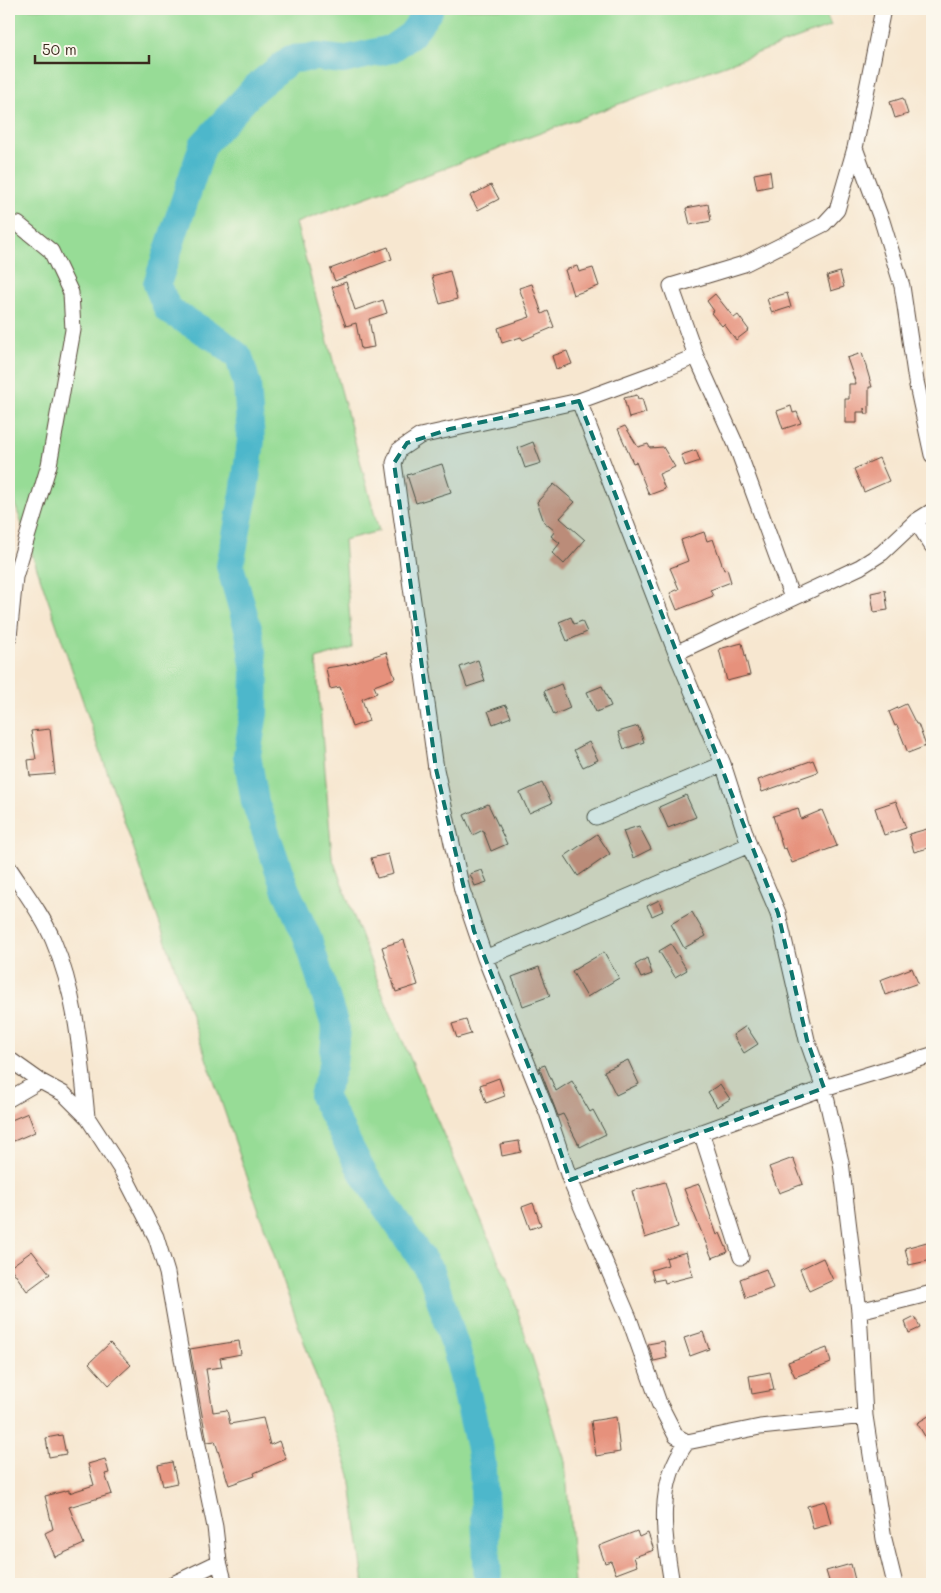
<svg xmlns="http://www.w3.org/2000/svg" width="941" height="1593" viewBox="0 0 941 1593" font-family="Mali,sans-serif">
<rect width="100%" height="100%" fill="#fbf7ec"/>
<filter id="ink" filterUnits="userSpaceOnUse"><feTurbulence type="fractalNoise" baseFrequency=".02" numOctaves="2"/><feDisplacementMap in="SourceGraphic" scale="10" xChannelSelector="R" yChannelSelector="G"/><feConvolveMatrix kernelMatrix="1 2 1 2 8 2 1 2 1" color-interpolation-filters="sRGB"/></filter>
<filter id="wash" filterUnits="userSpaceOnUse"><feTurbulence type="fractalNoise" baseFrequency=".0096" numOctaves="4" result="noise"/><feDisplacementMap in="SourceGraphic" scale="20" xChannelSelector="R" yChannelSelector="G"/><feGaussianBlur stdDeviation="1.12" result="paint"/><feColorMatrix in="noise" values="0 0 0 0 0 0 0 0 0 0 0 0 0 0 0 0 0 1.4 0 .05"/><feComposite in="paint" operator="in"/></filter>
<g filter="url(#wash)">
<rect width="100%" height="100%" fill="#f7e7d0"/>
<path fill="#97dc96" stroke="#69835a" d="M9,9H824L831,26L296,223L379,531L344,540L352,648L316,659L332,857L384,998L510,1287L565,1461L575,1584H364L350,1475L9,487Z"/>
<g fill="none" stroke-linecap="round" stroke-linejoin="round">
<path stroke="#4eb7cb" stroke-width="28" d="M430,9L411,35L391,49L343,60L318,57L291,59L255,88L203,145L157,284L168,310L217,339L239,357L247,384L251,440L244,494L230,566L249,632L255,672L254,713L247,755L255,802L285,888L308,939L336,1029L333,1065L323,1096L364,1175L432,1274L457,1352L479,1444L483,1469L488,1584"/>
</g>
<g id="blocks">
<path fill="#e6917b" d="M903,98L908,114L895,118L890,102Z
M770,171L772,186L757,189L754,174Z
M491,185L499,199L478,210L470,196Z
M708,204L711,221L690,225L686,208Z
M388,247L392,259L335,281L330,269Z
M577,266L579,272L593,268L599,286L573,295L565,270Z
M450,271L457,299L440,304L432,276Z
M840,272L844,287L831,291L827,276Z
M346,282L355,310L383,300L387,313L369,319L374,347L361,349L356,323L346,326L332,287Z
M532,284L542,314L548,311L554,327L523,340L521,337L502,343L498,328L530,317L519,288Z
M787,293L791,307L772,313L767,299Z
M715,294L734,318L738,315L749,330L736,340L724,324L722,326L711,313L714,311L707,301Z
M567,351L572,364L556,369L552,356Z
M862,353L872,387H869V414H866L864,408V412H857V423H845V399H849V384H856L847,358Z
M637,395L638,399L642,398L646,413L629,418L624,398Z
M791,406L793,413L797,412L801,423L783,429L777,411Z
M625,426L638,447L648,444L650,448L663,447L675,467L659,474L665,489L649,495L636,462L633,463L618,429Z
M533,442L541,463L525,468L518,448Z
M696,450L700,461L685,466L681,455Z
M879,458L889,481L864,492L854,469Z
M442,464L451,492L416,503L407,475Z
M554,484L575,502L560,518L585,540L564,564L552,553L560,543L551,536L555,531L544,522L537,502Z
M704,532L707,541L713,539L724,570L727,569L731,582L710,590L713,596L677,610L670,593L679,589L670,568L688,561L681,540Z
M885,590L888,610L874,612L871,593Z
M571,617L574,624L582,621L587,632L567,641L559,622Z
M742,643L750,675L727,681L719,649Z
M386,652L395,678L374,686L377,693L362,699L369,721L352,727L340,687L330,689L326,668L351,664Z
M478,660L485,681L467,687L460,667Z
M561,684L570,708L554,715L544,691Z
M602,686L611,706L596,712L587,692Z
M906,704L916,724H918L926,746L908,753L897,725L895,726L889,712Z
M506,705L511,717L493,724L488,711Z
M638,726L644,742L624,749L618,732Z
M50,729L55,774L30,776L28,760L36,759L31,731Z
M589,742L598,760L583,767L574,750Z
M813,760L818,772L762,792L758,780Z
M542,783L552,803L529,813L520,793Z
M686,795L696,817L668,828L659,807Z
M896,801L906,828L884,835L875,808Z
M488,804L507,844L491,851L483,830L473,835L464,815Z
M798,808L801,819L822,810L837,846L792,863L786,848L783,849L773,816Z
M639,826L651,849L633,858L623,831Z
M927,829L932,847L914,852L909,834Z
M597,834L610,854L578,876L565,856Z
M388,854L393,874L377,878L371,858Z
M482,870L487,882L475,886L470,874Z
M659,900L663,911L652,916L647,906Z
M692,912L706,936L684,948L671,924Z
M404,940L418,985L396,992L382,947Z
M671,944L687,970L675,977L659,951Z
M604,952L619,978L587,997L572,971Z
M647,958L652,974L641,978L635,965Z
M539,967L550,996L523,1006L512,977Z
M912,968L918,983L885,995L880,980Z
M466,1020L471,1034L457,1038L452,1024Z
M746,1026L758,1044L744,1053L733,1035Z
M628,1060L639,1084L616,1095L604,1071Z
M545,1065L556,1091L572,1081L590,1112L593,1110L606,1134L580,1147L563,1114L558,1116L539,1067Z
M499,1078L505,1096L486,1103L480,1085Z
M720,1084L730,1099L717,1107L708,1092Z
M28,1113L35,1132L9,1143V1121Z
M519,1141L521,1152L502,1156L500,1144Z
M793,1158L803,1184L779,1193L769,1167Z
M665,1182L678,1227L645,1238L632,1191Z
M699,1184L717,1235L720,1233L728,1252L712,1258L684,1189Z
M533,1203L541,1225L530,1229L522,1207Z
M927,1242L932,1260L909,1265L905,1248Z
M32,1251L50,1274L27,1291L10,1267Z
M686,1252L693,1276L665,1283L664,1279L654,1281L651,1270L668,1265L666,1258Z
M823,1258L833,1280L809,1291L800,1269Z
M766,1269L773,1288L746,1298L740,1279Z
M915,1317L920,1328L909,1333L905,1322Z
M703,1332L709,1349L690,1356L684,1338Z
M239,1341L241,1354L220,1358L222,1367L206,1369L213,1412L227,1410L230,1424L263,1418L270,1445L279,1441L286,1459L254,1473L255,1476L229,1485L215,1441L207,1442L190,1349Z
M664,1341L667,1358L654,1361L648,1344Z
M110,1343L131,1365L109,1385L89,1363Z
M827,1348L831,1363L795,1377L788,1362Z
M770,1372L774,1390L752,1394L749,1376Z
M932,1414V1448L917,1423Z
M616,1417L620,1452L596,1456L591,1421Z
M62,1435L66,1454L49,1457L46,1438Z
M105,1459L109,1473L105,1474L112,1494L69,1507L84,1544L55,1557L45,1533L53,1529L45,1496L69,1490V1493L94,1485L88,1464Z
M172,1462L177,1483L163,1486L158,1465Z
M825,1501L831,1524L813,1529L807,1506Z
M637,1531L639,1537L648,1533L654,1550L634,1557L637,1566L616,1574L611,1561L605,1563L599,1546Z
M851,1564L856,1584H830L826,1571Z"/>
</g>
</g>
<g filter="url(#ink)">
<use href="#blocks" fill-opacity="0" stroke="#574639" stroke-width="1"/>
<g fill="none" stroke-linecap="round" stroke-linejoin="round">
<g stroke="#574639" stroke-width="17">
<path id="street" d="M855,148L882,221L902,286L916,381L932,455
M696,356L736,445L792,598
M579,401L676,653L723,764L749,845L778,913L807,1040L824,1088L841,1162L859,1311L865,1416L884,1539L895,1584
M916,521L932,546
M9,637L15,577L49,465L73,330L71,293L51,251L18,224
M676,653L860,567L882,553L916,521L932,511
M596,817L723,764
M9,868C24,891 42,914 53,940C77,996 81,1057 87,1117
M485,958L749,845
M9,1059L40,1081L64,1094L87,1117L122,1171L156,1237L167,1273L193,1421L215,1527L219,1562L173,1584
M9,1099L40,1081
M701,1132L741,1257
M570,1180L824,1088L932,1055
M859,1311L932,1293
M687,1442L676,1436L659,1403L629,1318L570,1180L547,1112L485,958L462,890L436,769L394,463L399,450L420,436L579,401L658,372L696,356L671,286L744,264L824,224L837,210L855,148L883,9
M219,1562L225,1584
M672,1584C664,1536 655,1485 687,1442L760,1427L865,1416"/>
</g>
<use href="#street" stroke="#fff" stroke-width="15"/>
</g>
</g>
<path fill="#0f766e" fill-opacity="0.2" stroke="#0f766e" stroke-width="4" stroke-dasharray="10 6" stroke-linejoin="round" d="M579,401L778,913L807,1040L824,1088L570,1180L547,1112L474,931L436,769L394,463L407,443L450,429Z"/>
<rect width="941" height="1593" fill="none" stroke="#fbf7ec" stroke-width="30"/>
<path d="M35 55v8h114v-8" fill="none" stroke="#3b2a1e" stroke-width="2.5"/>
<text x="42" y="55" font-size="15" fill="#3b2a1e" stroke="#fbf7ec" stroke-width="4" paint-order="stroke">50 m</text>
</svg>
